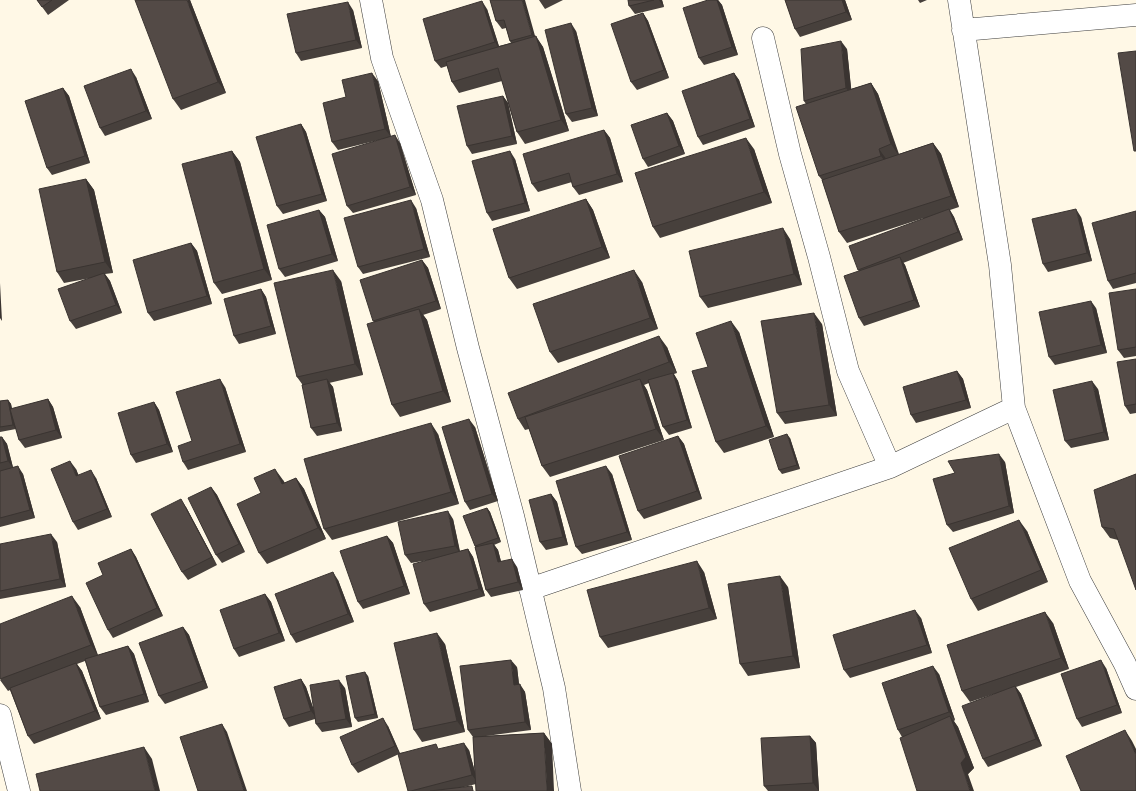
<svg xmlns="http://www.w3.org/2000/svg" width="1136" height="791" viewBox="0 0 1136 791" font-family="'Roboto Serif',serif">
<rect width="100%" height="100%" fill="#fff8e6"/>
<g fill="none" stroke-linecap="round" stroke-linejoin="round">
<g stroke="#3d3d3d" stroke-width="23">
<path id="minor" d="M371,0L382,58L432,200L468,348L513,516L554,688L570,791
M959,0L1000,265L1014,408L1080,581L1125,664L1136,689
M963,30L1136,15
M763,38L790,154L819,257L848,371L890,467
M530,589L890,467L1014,408
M0,715L19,791"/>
</g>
<use href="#minor" stroke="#fff" stroke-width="22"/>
</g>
<path fill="#47403c" d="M37,0H69L48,15Z
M190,0L226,93L181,110L173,99Z
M490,0L535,36L543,47L569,131L525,144L517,132L502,81L459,93L452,82L447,66L441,68L435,61L487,9L499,46L511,43L510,41L506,28L502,29L496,21Z
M539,0H563L545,9Z
M628,0H662L664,7L635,14L629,6Z
M708,0H718L722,5L738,55L704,65L699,58Z
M785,0H845L852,20L800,37L795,29Z
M918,0H927L920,3Z
M353,10L362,48L301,61L296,53Z
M643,13L648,21L669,78L637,90L631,82Z
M576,31L598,116L572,122L566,114Z
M847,49L851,89L871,83L878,94L899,154L933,143L941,154L959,207L950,210L954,217L963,240L903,263L905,265L920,307L864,326L859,318V271L858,270L924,218L847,243L839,232L822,180L819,176L806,104L804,101Z
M734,73L739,80L755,127L703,145L698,137Z
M136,77L152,119L105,136L100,128Z
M378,81L391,137L400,143L416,195L353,213L347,206L383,139L338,150L332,142L346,97Z
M63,88L69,96L90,163L52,175L47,168Z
M503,96L508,103L517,144L472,154L467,146Z
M667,113L673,121L685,154L648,167L643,159Z
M301,124L306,132L327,201L283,214L277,206Z
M604,130L610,138L623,182L579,195L573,187L572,182L538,192L532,184Z
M754,149L772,203L660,238L653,227Z
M232,151L240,162L272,280L222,294L214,283Z
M515,159L530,211L492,221L487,213Z
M86,179L94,190L113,273L105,274L110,281L122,313L76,329L70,321L91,278L64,283L57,272Z
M586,199L593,210L610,258L517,289L509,278Z
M416,208L430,257L363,274L358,267Z
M319,210L325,217L338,261L285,277L279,269Z
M1136,211V283L1113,289L1108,281Z
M1081,217L1092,261L1048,272L1043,264Z
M790,239L802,285L708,308L700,297Z
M191,243L197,251L212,304L154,321L148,313Z
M422,260L428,268L441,309L423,315L427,320L451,402L400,417L392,405L374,322L373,321Z
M341,281L363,375L329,383L333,387L342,431L317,436L311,428L302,384L297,377Z
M642,282L658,329L558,363L550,352Z
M261,289L266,297L276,334L239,344L234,336Z
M1136,289V356L1124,358L1118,350Z
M1096,308L1107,353L1055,365L1049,357Z
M822,324L837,416L785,424L777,413Z
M739,332L774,437L724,453L716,442L708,367Z
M667,347L677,373L674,374L678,381L692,428L669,435L663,427L649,383L644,385L647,390L664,440L550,477L542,466L529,429L525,430L518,419Z
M1136,359V413L1130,414L1125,406Z
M957,371L963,379L971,408L916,423L911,415Z
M225,387L246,452L188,470L183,462L192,441Z
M1098,389L1109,440L1071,448L1065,441Z
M48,399L53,407L62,438L25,448L19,440L16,429L0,432V401L8,400L11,404L12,409Z
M154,402L159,410L173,452L136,463L131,455Z
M475,427L498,501L470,510L465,502Z
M438,434L459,504L332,540L324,529Z
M678,436L684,444L702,499L644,519L638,511Z
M0,437H2L7,444L13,467L23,474L35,518L0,527Z
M790,438L800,469L782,474L779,470Z
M1005,462L1014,513L953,532L947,525L955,473Z
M76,469L78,475L96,478L112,517L78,530L73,522Z
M612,474L632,540L582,554L576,547Z
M1136,474L1118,540L1110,538L1102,527Z
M296,478L304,489L326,539L267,564L259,553L261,493L283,480L285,483Z
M211,487L217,495L245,552L222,563L216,555Z
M551,494L557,502L568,545L546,550L540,542Z
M186,507L217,565L188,580L182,572Z
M487,508L490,512L501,542L494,545L498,550L501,561L517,567L523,590L491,597L486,590L475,547Z
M453,519L460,551L468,549L473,557L485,596L430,612L424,604L429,560L411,563L405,555Z
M1027,531L1048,582L978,611L971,599Z
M387,536L393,543L410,594L363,609L358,602Z
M57,542L66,587L0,599V544Z
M131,549L136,557L163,616L113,638L108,630L103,575Z
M704,572L717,619L608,648L600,637Z
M338,580L354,622L296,643L291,635Z
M788,587L800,668L748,676L740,664Z
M265,594L271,602L285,641L239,657L234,649Z
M80,607L98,655L128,646L134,654L149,702L106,715L100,707L85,661L77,664L82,671L101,719L34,744L28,736L10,690L8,691L0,680Z
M921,618L932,653L850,678L844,670Z
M1053,623L1069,669L1016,687L1021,694L1042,746L988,767L983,759L994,694L970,702L962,691Z
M183,627L189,635L208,688L165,704L159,696Z
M445,644L465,732L422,742L414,730Z
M517,667L519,684L525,692L531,730L486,736L544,733L552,744L476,784L460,788L475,791H408L399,754L358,773L352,765L388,726L400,753L440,749L469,750L475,772L473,737L468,730Z
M1106,668L1122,713L1082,727L1077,719Z
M939,674L955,720L954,721L958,727L974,768L968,774L902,737L898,730Z
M368,676L378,718L358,722L355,718Z
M301,679L306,687L314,711L345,688L352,727L322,732L316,724L315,719L289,727L284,719Z
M810,736L816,743L819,791H768L764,786Z"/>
<path fill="#3a3431" d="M187,0H190L226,93L218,82Z
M522,0H525L537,43L532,35Z
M659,0H662L664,7Z
M717,0H718L722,5L738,55L732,47Z
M842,0H845L852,20L846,12Z
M482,1L487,9L500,50L495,42Z
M348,2L353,10L362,48L356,40Z
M643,13L648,21L669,78L664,70Z
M571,23L576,31L598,116L592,108Z
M536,36L543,47L569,131L561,120Z
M841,41L847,49L852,96L846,88Z
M131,69L136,77L152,119L146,111Z
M372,73L378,81L391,137L385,129Z
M734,73L739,80L755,127L750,119Z
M871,83L878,94L899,156L891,144Z
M63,88L69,96L90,163L85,156Z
M503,96L508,103L517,144L512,136Z
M667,113L673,121L685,154L679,146Z
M301,124L306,132L327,201L322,194Z
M604,130L610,138L623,182L617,174Z
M395,135L400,143L416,195L410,187Z
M746,138L754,149L772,203L764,192Z
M933,143L941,154L959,207L951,196Z
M879,149L887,160L889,167L881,156Z
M232,151L240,162L272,280L264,269Z
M510,151L515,159L530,211L525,203Z
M86,179L94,190L113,273L105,262Z
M586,199L593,210L610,258L602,247Z
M411,200L416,208L430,257L424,249Z
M949,209L954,217L963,240L958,232Z
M1076,209L1081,217L1092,261L1087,253Z
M319,210L325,217L338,261L332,254Z
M783,228L790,239L802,285L794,274Z
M191,243L197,251L212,304L207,296Z
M900,257L905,265L920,307L914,300Z
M422,260L428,268L441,309L436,301Z
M333,270L341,281L363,375L355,364Z
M634,270L642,282L658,329L650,318Z
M104,273L110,281L122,313L116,305Z
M0,283L2,321L0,318Z
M261,289L266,297L276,334L271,326Z
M1091,301L1096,308L1107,353L1101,345Z
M419,309L427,320L451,402L443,391Z
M814,313L822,324L837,416L829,405Z
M731,321L739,332L774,437L766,426Z
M659,336L667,347L677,373L669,362Z
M957,371L963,379L971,408L966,400Z
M673,373L678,381L692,428L687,420Z
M220,379L225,387L246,452L240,444Z
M327,379L333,387L342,431L337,423Z
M640,379L647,390L664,440L656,429Z
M1092,381L1098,389L1109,440L1104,432Z
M48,399L53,407L62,438L56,430Z
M8,400L11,404L16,429L13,425Z
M154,402L159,410L173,452L167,444Z
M469,419L475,427L498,501L492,494Z
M431,423L438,434L459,504L451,492Z
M787,434L790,438L800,469L797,465Z
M678,436L684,444L702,499L697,491Z
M2,437L7,444L13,468L8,461Z
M999,454L1005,462L1014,513L1009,506Z
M70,461L76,469L82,483L76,476Z
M18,466L23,474L35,518L30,510Z
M606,466L612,474L632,540L627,532Z
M275,469L283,480L290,495L282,484Z
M91,470L96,478L112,517L107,509Z
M296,478L304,489L326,539L318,528Z
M211,487L217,495L245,552L239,544Z
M551,494L557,502L568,545L563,537Z
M181,499L186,507L217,565L212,557Z
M487,508L490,512L501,542L498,538Z
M448,511L453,519L460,553L455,546Z
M1019,520L1027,531L1048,582L1041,570Z
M51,534L57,542L66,587L60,579Z
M387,536L393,543L410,594L404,586Z
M493,543L498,550L503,570L498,562Z
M131,549L136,557L163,616L157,608Z
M468,549L473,557L485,596L479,589Z
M512,559L517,567L523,590L518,582Z
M697,561L704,572L717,619L709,608Z
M333,572L338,580L354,622L348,614Z
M780,576L788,587L800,668L793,656Z
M265,594L271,602L285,641L279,633Z
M72,596L80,607L98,656L91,645Z
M915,610L921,618L932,653L927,645Z
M1045,612L1053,623L1069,669L1061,658Z
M183,627L189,635L208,688L203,681Z
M437,633L445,644L465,732L457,721Z
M128,646L134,654L149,702L144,694Z
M511,660L517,667L520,693L514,685Z
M1101,660L1106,668L1122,713L1117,705Z
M76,663L82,671L101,719L95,711Z
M933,666L939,674L955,720L949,712Z
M365,672L368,676L378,718L375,714Z
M301,679L306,687L317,719L311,711Z
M339,680L345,688L352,727L346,719Z
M520,684L525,692L531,730L525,722Z
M1015,686L1021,694L1042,746L1036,739Z
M950,716L958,727L974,768L968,774L974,791H970L961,763Z
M383,718L388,726L400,754L395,746Z
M222,724L227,732L247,791H244Z
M1125,730L1132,741L1136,749V755Z
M544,733L552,744L554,791H547Z
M810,736L816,743L819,791L813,783Z
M464,743L469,750L478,783L472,775Z
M144,747L152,759L160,791H155Z"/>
<path fill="#534a46" stroke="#3a3431" d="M37,0H52L42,7Z
M135,0H187L218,82L173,99Z
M490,0H522L532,35L510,41L504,20L496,21Z
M628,0H654L629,6Z
M708,0H717L732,47L699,58L683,8Z
M785,0H842L846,12L795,29Z
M482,1L495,42L435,61L423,19Z
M348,2L356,40L296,53L287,14Z
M643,13L664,70L631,82L611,24Z
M571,23L592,108L566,114L545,30Z
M536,36L561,120L517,132L498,68L452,82L446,62Z
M841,41L846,88L804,101L801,49Z
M1136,51V151H1134L1118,53Z
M131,69L146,111L100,128L84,86Z
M372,73L385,129L332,142L323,103L346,97L342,80Z
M734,73L750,119L698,137L682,91Z
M871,83L891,144L879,149L881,156L819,176L796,107Z
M63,88L85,156L47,168L25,101Z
M503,96L512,136L467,146L457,106Z
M667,113L679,146L643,159L631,125Z
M301,124L322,194L277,206L256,137Z
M604,130L617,174L573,187L569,173L532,184L523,154Z
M395,135L410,187L347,206L332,154Z
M746,138L764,192L653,227L635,173Z
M933,143L951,196L839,232L822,180Z
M232,151L264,269L214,283L182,164Z
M510,151L525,203L487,213L472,161Z
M86,179L105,262L57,272L39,189Z
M586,199L602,247L509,278L493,229Z
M411,200L424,249L358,267L344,218Z
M949,209L958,232L858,270L849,246Z
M1076,209L1087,253L1043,264L1032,219Z
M319,210L332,254L279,269L267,225Z
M1136,211V273L1108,281L1092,223Z
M783,228L794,274L700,297L689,251Z
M191,243L207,296L148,313L133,260Z
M900,257L914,300L859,318L844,276Z
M422,260L436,301L373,321L360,280Z
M333,270L355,364L297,377L274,283Z
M634,270L650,318L550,352L533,304Z
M104,273L116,305L70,321L58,289Z
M261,289L271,326L234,336L224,299Z
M1136,289V347L1118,350L1109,293Z
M1091,301L1101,345L1049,357L1039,312Z
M419,309L443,391L392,405L367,324Z
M814,313L829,405L777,413L761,321Z
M731,321L766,426L716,442L692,371L708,367L696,333Z
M659,336L669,362L518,419L508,393Z
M1136,359V404L1125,406L1117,362Z
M957,371L966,400L911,415L903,387Z
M673,373L687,420L663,427L648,380Z
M220,379L240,444L183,462L178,446L192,441L176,392Z
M327,379L337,423L311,428L302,385Z
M640,379L656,429L542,466L525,417Z
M1092,381L1104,432L1065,441L1053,390Z
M48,399L56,430L19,440L10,409Z
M8,400L13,425L0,427V401Z
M154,402L167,444L131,455L118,413Z
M469,419L492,494L465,502L442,427Z
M431,423L451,492L324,529L304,459Z
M787,434L797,465L779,470L769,440Z
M678,436L697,491L638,511L619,456Z
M0,437H2L8,461L0,463Z
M999,454L1009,506L947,525L933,479L955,473L948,461Z
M70,461L76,476L91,470L107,509L73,522L51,469Z
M18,466L30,510L0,518V471Z
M606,466L627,532L576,547L556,481Z
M275,469L282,484L296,478L318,528L259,553L237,504L261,493L254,478Z
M1136,474V590L1114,529L1102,527L1094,490Z
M211,487L239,544L216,555L188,498Z
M551,494L563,537L540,542L529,500Z
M181,499L212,557L182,572L151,514Z
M487,508L498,538L475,546L463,516Z
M448,511L455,546L405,555L398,522Z
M1019,520L1041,570L971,599L949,548Z
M51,534L60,579L0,591V544Z
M387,536L404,586L358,602L340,551Z
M493,543L498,562L512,559L518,582L486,590L475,547Z
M131,549L157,608L108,630L86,583L103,575L98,563Z
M468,549L479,589L424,604L413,564Z
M697,561L709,608L600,637L587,590Z
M333,572L348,614L291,635L275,594Z
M780,576L793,656L740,664L728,584Z
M265,594L279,633L234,649L220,610Z
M72,596L91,645L0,679V624Z
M915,610L927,645L844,670L833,635Z
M1045,612L1061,658L962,691L947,645Z
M183,627L203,681L159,696L139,643Z
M437,633L457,721L414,730L394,643Z
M128,646L144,694L100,707L85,659Z
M511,660L514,685L520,684L525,722L468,730L460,666Z
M1101,660L1117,705L1077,719L1061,674Z
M76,663L95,711L28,736L10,688Z
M933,666L949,712L898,730L882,683Z
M365,672L375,714L355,718L346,676Z
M301,679L311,711L284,719L274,687Z
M339,680L346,719L316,724L310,685Z
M1015,686L1036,739L983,759L962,706Z
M950,716L966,757L961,763L970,791H917L900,738Z
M383,718L395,746L352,765L340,737Z
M222,724L244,791H198L180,737Z
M1125,730L1136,755V791H1081L1066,756Z
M544,733L547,791H476L473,737Z
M810,736L813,783L764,786L761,738Z
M464,743L472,775L411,791H408L398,754L436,744L438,749Z
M144,747L155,791H40L36,774Z
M472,786L473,791H430Z"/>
</svg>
